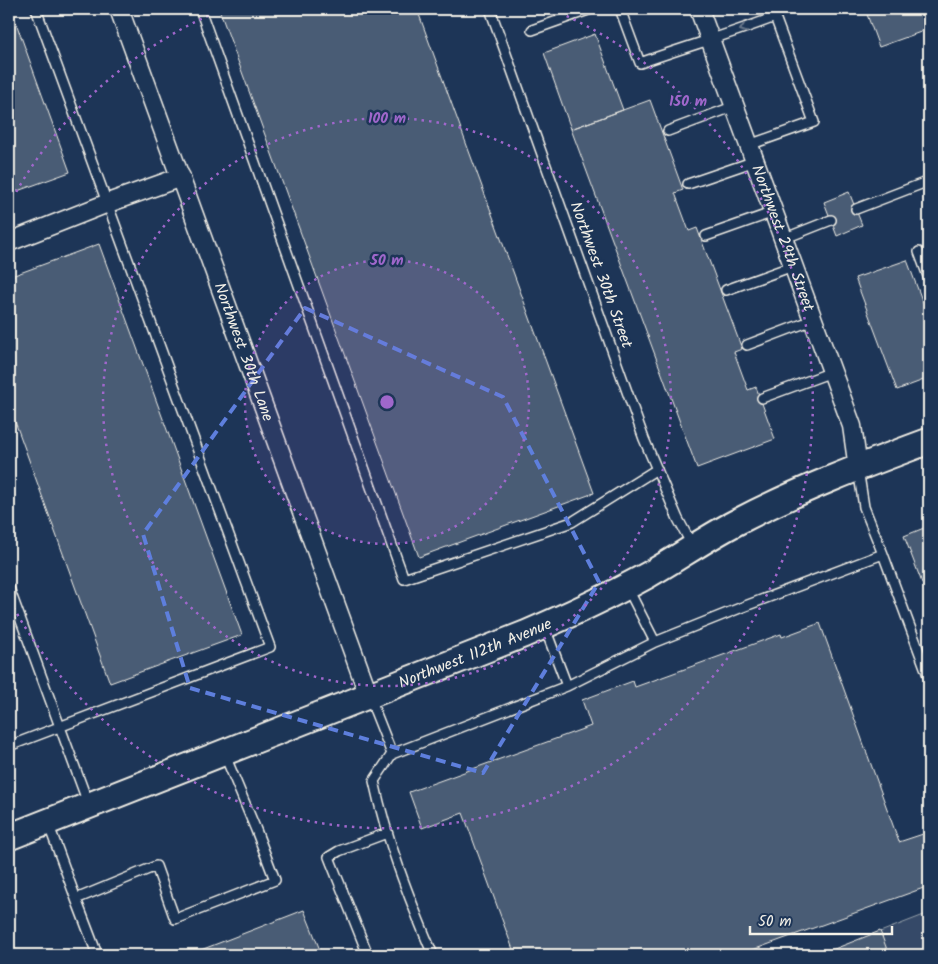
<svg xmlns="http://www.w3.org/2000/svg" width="938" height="964" viewBox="0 0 938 964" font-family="Kalam,sans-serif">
<rect width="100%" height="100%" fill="#1d3557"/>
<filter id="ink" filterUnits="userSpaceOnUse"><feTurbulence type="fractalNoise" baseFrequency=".02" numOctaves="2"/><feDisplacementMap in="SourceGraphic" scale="10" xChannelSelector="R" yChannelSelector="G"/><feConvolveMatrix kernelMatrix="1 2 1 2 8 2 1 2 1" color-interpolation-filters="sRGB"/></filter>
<g filter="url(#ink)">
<path fill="#354a67" stroke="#949ea8" d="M929,913V955H821Z"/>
<path fill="#485b74" stroke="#f4f1e8" d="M9,9H11L70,172L9,194Z
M219,9H417L594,493L419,557Z
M865,9H929V29L879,47Z
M595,34L623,110L571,129L544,53Z
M650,100L683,190L675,193L689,231L697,228L742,349L734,352L748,390L756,387L775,439L697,468L571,129Z
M849,192L862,225L837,236L824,202Z
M99,244L242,635L110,683L9,405V277Z
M907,260L929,319V378L897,390L855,278Z
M929,526V601L904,536Z
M820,623L899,842L929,832V886L739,955H515L463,813L422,828L409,792L591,726L582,700L633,681L635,687L781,634L782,637Z
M304,910L322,955H188Z
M880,931L889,955H819Z"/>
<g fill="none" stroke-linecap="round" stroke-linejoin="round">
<g stroke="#f4f1e8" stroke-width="12">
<path id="lane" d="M200,9L404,579L572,522L657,469
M490,9L644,439L678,519L692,545
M620,9L640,63C685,47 731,34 775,17
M532,30L591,9
M668,131L735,106
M749,145L814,122L772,9
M688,184L755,161
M856,209L929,181
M706,236L774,212
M783,239L831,220
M919,252L929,279
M726,290L793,266
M747,345L813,320
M762,398L832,372
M858,469L864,507L883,554L929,678
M9,588L88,803
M628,589L655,642L740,608L883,554
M545,628L567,686
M369,696L392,754L567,686L655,642
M9,746L270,647L36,9
M392,754L374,781C387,842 409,898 433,955
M48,823L76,899L156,866L175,919L275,880L256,830L224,753
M76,899L97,954L94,955
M368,955L329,857L339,851L387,833"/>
</g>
<g stroke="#f4f1e8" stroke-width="21">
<g id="street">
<path id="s1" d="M119,9L369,696"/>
<path id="s2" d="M699,9L852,426L858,468"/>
<path d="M9,242L108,203L181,177"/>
</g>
</g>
<g stroke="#f4f1e8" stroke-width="29">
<g id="secondary">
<path id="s3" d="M9,837L525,634C567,616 608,597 648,575C678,558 706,538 737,522C798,490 864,465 929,441"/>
</g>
</g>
<use href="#lane" stroke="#1d3557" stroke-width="9"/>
<use href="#street" stroke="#1d3557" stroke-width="18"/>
<use href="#secondary" stroke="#1d3557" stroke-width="25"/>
</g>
<defs><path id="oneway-chevron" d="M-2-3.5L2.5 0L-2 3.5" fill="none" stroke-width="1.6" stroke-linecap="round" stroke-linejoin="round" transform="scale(1.25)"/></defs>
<use stroke="#68778a" href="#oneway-chevron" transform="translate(743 29) rotate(161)"/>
</g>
<path fill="none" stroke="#5e7fdd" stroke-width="4" stroke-dasharray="10 6" stroke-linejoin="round" d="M305,308L503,397L599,582L483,773L190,688L143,534Z"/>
<circle cx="387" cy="402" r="142" fill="#9f67cb" fill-opacity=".12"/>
<g fill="none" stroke="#9f67cb" stroke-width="2.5" stroke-dasharray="2.5 5">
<circle cx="387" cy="402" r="142"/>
<circle cx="387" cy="402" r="284"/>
<path d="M9 205A426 426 0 0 1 221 10M553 10A426 426 0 1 1 9 599"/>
</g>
<g text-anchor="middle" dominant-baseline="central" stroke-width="5" stroke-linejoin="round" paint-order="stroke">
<g font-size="16" fill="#f4f1e8" stroke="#1d3557">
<text stroke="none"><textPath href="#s2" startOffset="244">Northwest 29th Street</textPath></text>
<text transform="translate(601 275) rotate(70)">Northwest 30th Street</text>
<text stroke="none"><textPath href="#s1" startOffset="365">Northwest 30th Lane</textPath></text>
<text stroke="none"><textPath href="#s3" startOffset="501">Northwest 112th Avenue</textPath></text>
</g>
</g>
<circle cx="387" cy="402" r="8" fill="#9f67cb" stroke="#1d3557" stroke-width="2.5"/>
<g font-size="15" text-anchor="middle" font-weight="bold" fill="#9f67cb" stroke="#1d3557" stroke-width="5" stroke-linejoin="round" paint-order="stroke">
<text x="688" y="106">150 m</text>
<text x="387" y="123">100 m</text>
<text x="387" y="265">50 m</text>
</g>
<rect width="938" height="964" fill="none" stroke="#1d3557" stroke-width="30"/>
<rect x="15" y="15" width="908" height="934" fill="none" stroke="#f4f1e8" stroke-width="2" filter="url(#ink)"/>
<path d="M750 926v8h142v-8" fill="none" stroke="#f4f1e8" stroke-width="2.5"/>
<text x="758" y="926" font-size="15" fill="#f4f1e8" stroke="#1d3557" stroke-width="4" paint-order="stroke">50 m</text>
</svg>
